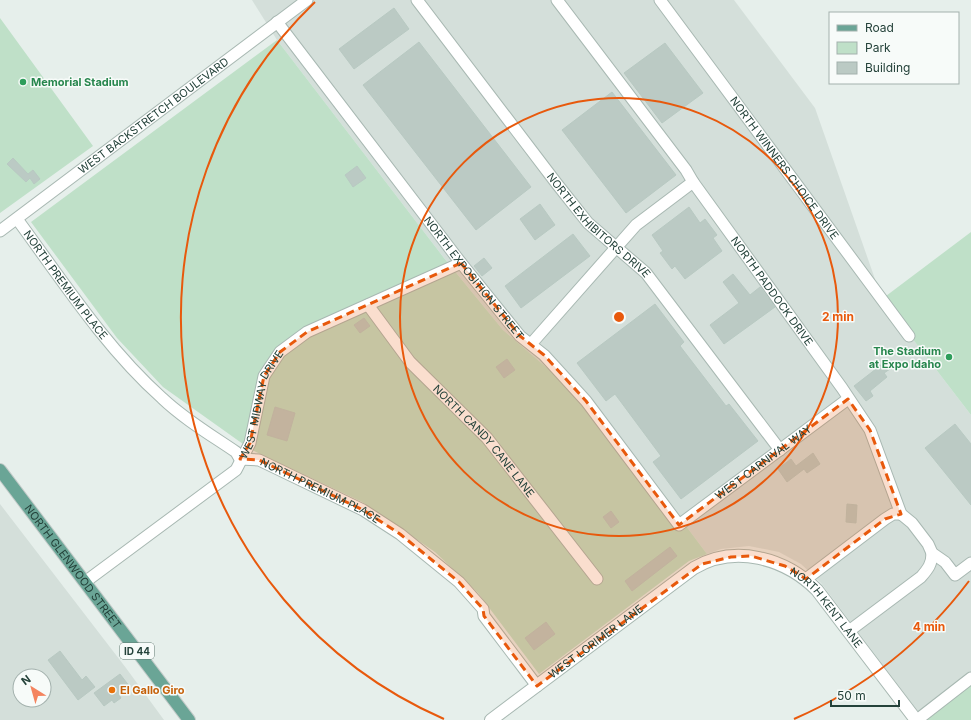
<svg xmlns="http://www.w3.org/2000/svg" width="971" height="720" viewBox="0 0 971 720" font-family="Inter,sans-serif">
<rect width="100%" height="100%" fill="#e6efeb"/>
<path fill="#d4dfda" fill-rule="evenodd" d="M252,0H734L815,108L882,299L971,415V674L920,714L821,583L801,564L779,552L749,546L721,549L707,554L605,418L503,330L444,258L277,40Z
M0,504L126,668L164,720H0ZM20,676H44V700H20Z"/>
<path fill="#bfe0c8" d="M0,18L93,146L0,213Z
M277,40L444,258L503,330L605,418L707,554L689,561L539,674L478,593L435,552L362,502L250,449L163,387L117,338L31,222Z
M971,232V415L882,299Z
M971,677V720H925Z"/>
<path fill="#bbcac4" stroke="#b8c9c2" d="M394,8L409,29L354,69L339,49Z
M419,42L531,187L476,230L363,85Z
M665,43L703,93L662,123L624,73Z
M612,92L676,175L626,213L562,130Z
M13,158L28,174L33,170L40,179L34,184L30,178L26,182L7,164Z
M357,166L366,178L353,187L345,175Z
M540,204L555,225L535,240L520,219Z
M689,207L700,223L705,219L717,235L713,238L722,251L685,279L675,266L672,269L660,253L663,251L652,235Z
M573,234L590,256L521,308L505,286Z
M484,258L492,268L482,276L474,266Z
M733,274L750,295L760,287L775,307L724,344L710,325L739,303L723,282Z
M655,304L684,342L680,346L726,406L729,404L758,441L681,499L653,462L661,456L615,394L606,401L577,363Z
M364,318L370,326L360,333L354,325Z
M507,359L515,370L504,378L496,367Z
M885,362L890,369L884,373L887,377L870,391L873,396L866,401L854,386Z
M275,407L295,413L287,441L267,435Z
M955,424L971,444V505L925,448Z
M813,453L820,464L807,473L804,469L787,482L778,469L791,459L796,466Z
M847,504L857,505L856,523L846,522Z
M611,511L619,522L611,528L603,517Z
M670,547L677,556L632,591L625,581Z
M546,622L555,634L534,650L525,638Z
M60,651L82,680L86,676L95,687L78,700L48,660Z
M120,674L130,687L119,695L121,698L114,703L112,700L104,706L94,693Z"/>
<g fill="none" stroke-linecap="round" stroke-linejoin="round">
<g stroke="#a8b8b2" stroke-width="13">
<g id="minor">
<path id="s1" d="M417,0L557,184L588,223L646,273L780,450"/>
<path id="s2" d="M557,0L686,170L693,182L842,388L870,430L901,514L912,523L928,544L932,553L945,562L955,575L971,563"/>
<path id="s3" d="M660,0L909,336"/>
<path id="s4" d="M277,22L461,263L520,336L544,355L586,401L679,525L848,399"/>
<path id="s5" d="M17,219C62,280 105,347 162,398C184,419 211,435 236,452L240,459L259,460L363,510L400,534L459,582L483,609L484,616L537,686"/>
<path id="s6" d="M0,231L307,0"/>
<path id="s7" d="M368,305L410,362L487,438L597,579"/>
<path d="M531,344L636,225L693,182"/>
<path d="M806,579L885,519L893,514H901"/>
<path id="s8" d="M85,582L236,470L250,443L264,376L280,352L307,332L461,263"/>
<path d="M849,631L921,577C928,569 932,564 932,553"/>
<path d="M917,720L971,678"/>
</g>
</g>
<g stroke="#a8b8b2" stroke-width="14">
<g id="tertiary">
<path id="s9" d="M491,720L694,568C735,544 785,558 817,590L916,720"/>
</g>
</g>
<g stroke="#c2cac8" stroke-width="14">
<g id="primary">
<path id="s10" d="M0,470L189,720"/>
</g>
</g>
<use href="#minor" stroke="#fff" stroke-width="11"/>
<use href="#tertiary" stroke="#fff" stroke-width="12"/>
<use href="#primary" stroke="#6aa596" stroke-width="12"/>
</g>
<path fill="#e8590c" fill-opacity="0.2" stroke="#e8590c" stroke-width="3" stroke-dasharray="8 5" stroke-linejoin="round" d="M461,263L520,336L544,355L586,401L679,525L848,399L870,430L901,514L885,519L806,579L785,566L751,556L731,557L702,564L537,686L484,616L483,609L459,582L400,534L363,510L259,460L240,459L250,443L264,376L280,352L307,332Z"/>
<g fill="none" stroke="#e8590c" stroke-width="2">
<circle cx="619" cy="317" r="219"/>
<path d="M969 581A438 438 0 0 1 794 719M444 719A438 438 0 0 1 315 2"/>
</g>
<g fill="#2e9e5b" stroke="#f7fbf9" stroke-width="1.5">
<circle cx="23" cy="82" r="4"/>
<circle cx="949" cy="357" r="4"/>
</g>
<circle fill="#e8710a" stroke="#f7fbf9" stroke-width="1.5" cx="112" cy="690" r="4"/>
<g text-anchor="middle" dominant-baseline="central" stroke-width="3" stroke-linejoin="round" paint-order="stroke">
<rect fill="#f7fbf9" stroke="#637a73" stroke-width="1" x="120" y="643" width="34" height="16" rx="3"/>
<g font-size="10" font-weight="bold" fill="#24423a">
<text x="137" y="651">ID 44</text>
</g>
<g font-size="11" font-weight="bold" fill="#27864d" stroke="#f7fbf9" text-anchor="start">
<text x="31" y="82">Memorial Stadium</text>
<text x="941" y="351" text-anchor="end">The Stadium<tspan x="941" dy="13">at Expo Idaho</tspan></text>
</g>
<g font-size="11" fill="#24423a" stroke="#f7fbf9">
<text stroke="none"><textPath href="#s6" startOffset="192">WEST BACKSTRETCH BOULEVARD</textPath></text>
<text stroke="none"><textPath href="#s3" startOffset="209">NORTH WINNERS CHOICE DRIVE</textPath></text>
<text stroke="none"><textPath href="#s1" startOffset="290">NORTH EXHIBITORS DRIVE</textPath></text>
<text stroke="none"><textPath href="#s4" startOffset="323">NORTH EXPOSITION STREET</textPath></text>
<text stroke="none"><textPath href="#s5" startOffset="82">NORTH PREMIUM PLACE</textPath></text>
<text stroke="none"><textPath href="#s2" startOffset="362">NORTH PADDOCK DRIVE</textPath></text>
<text stroke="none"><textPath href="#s8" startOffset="259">WEST MIDWAY DRIVE</textPath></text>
<text stroke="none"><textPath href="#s7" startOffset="179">NORTH CANDY CANE LANE</textPath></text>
<text stroke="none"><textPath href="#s4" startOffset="750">WEST CARNIVAL WAY</textPath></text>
<text stroke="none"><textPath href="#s5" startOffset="418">NORTH PREMIUM PLACE</textPath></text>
<text stroke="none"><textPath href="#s10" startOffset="121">NORTH GLENWOOD STREET</textPath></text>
<text stroke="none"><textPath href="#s9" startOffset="407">NORTH KENT LANE</textPath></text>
<text stroke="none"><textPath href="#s9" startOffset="131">WEST LORIMER LANE</textPath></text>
</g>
<g font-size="11" font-weight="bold" fill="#c56008" stroke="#f7fbf9" text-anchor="start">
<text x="120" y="690">El Gallo Giro</text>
</g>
</g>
<circle cx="619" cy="317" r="6" fill="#e8590c" stroke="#f7fbf9" stroke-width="2"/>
<g font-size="12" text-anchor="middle" font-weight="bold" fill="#e8590c" stroke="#f7fbf9" stroke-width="3" stroke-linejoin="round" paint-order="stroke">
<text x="838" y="321">2 min</text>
<text x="929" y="631">4 min</text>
</g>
<rect x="829" y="12" width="130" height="72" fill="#f7fbf9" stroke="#a3b1ad"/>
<rect x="837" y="25" width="20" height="6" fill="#6aa596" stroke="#a3b1ad"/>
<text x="865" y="32" font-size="12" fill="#24423a">Road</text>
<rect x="837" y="42" width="20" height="12" fill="#bfe0c8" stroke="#a3b1ad"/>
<text x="865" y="52" font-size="12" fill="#24423a">Park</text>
<rect x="837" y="62" width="20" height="12" fill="#bbcac4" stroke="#a3b1ad"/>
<text x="865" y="72" font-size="12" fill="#24423a">Building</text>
<g transform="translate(32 688) rotate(323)"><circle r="19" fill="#f7fbf9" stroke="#a3b1ad"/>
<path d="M0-3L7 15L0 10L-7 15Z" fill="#f4845f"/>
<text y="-6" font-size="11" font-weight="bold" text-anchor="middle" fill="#24423a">N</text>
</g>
<path d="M831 700v6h68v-6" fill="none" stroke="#24423a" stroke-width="2"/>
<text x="837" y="700" font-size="12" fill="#24423a" stroke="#f7fbf9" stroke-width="3" paint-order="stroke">50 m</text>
</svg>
